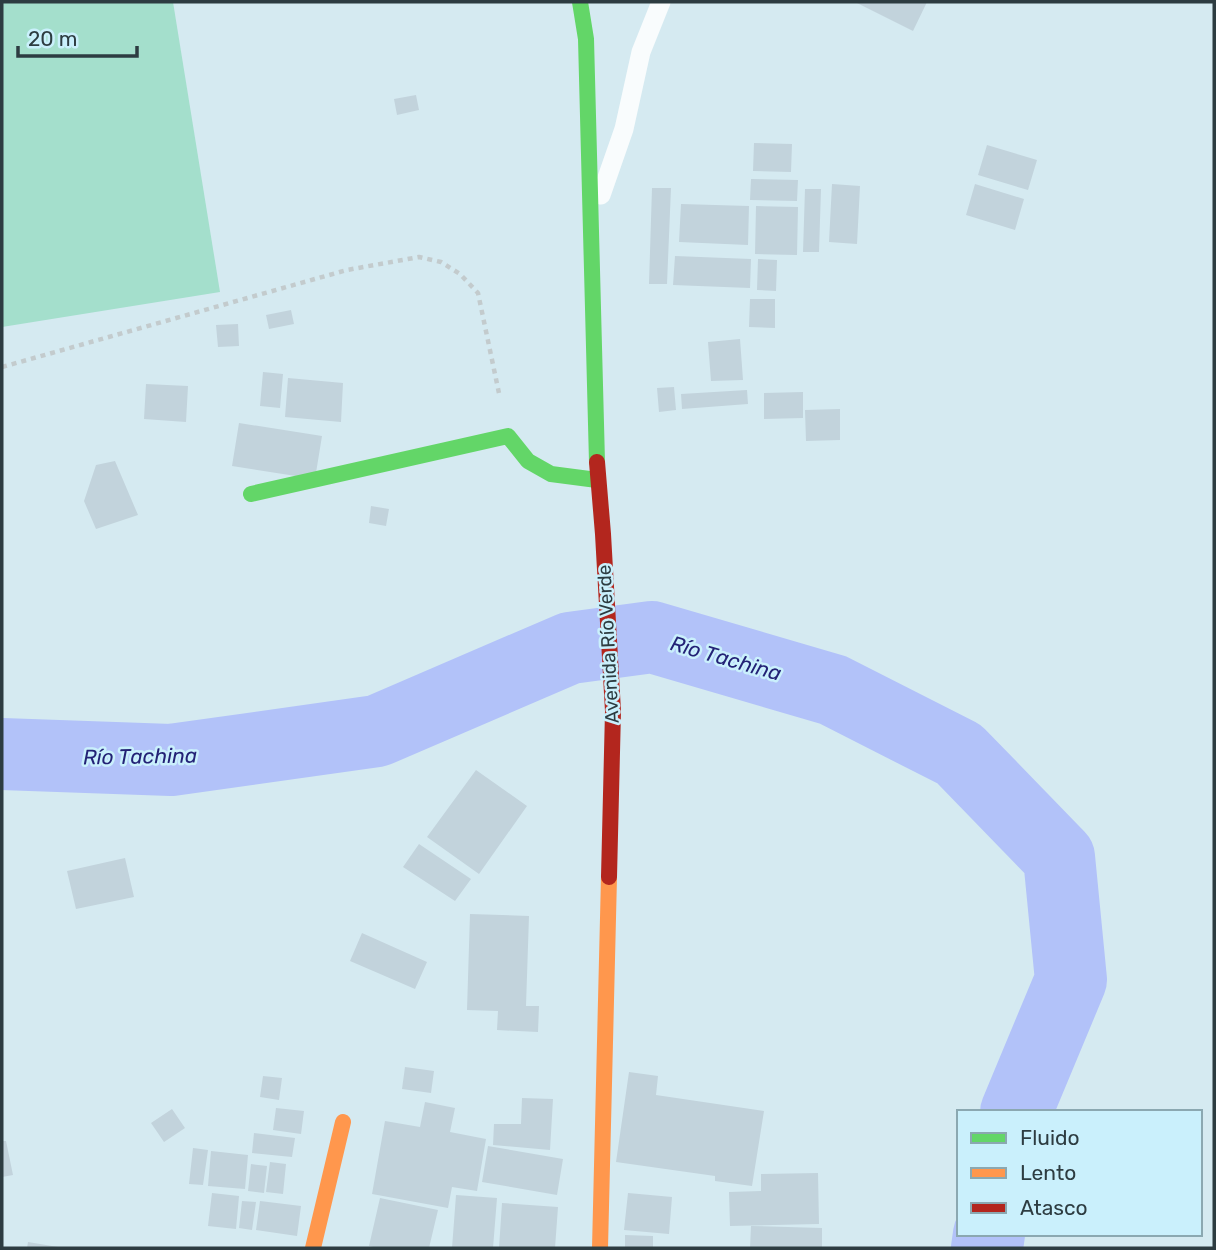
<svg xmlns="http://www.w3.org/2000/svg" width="1216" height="1250" viewBox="0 0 1216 1250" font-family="Rubik,sans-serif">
<rect width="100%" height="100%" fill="#d5eaf1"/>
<path fill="#a4dfcc" d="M2,2H173L220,292L2,327Z"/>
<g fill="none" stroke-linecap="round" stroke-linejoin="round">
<path stroke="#b2c2f9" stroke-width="72" d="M2,754L171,760L377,731L570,648L652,637L833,690L959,754L1059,857L1071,980L1016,1112
M987,1248L989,1234"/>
</g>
<path fill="#c2d3dc" d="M855,2H927L913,31Z
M416,95L419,110L397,115L394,99Z
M754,143L792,144L791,172L753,171Z
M987,145L1037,160L1028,190L978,175Z
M751,179L798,180L797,201L750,200Z
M832,184L860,186L857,244L829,242Z
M975,184L1024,199L1015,230L966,215Z
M652,188H671L667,284H649Z
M805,189H821L819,252H803Z
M681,204L749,206L748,245L679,242Z
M756,206L798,207L797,255L755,254Z
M675,256L751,259L750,288L673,285Z
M758,259L777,260L776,291L757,290Z
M750,299H775V328L749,327Z
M291,310L294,324L269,329L266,315Z
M238,324L239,346L218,347L216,325Z
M740,339L743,380L711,381L708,342Z
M263,372L283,374L280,408L260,406Z
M288,378L343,383L341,422L285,417Z
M146,384L188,386L186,422L144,419Z
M674,387L676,410L659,412L657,388Z
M747,390L748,404L682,409L681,394Z
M803,392V418L764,419V393Z
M840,409V440L806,441L805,410Z
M239,423L322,436L315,479L232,466Z
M115,461L138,515L96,529L84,501L96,465Z
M371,506L389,509L386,526L369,523Z
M476,770L527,806L479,874L427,837Z
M419,844L471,879L455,901L403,867Z
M125,858L134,897L76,909L67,871Z
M470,914L529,916L526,1006H539L538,1032L497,1030L498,1011L467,1010Z
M362,933L427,962L415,989L350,961Z
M405,1067L434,1071L431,1093L402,1089Z
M629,1072L658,1076L656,1095L764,1111L752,1186L715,1181V1176L616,1162Z
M263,1076L282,1078L279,1100L260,1097Z
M522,1098L553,1099L550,1150L493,1145L494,1124H521Z
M425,1102L455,1108L450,1132L486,1139L477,1191L452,1187L448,1208L372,1194L385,1121L420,1127Z
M276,1108L304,1111L301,1134L273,1130Z
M172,1109L185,1128L164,1142L151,1123Z
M254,1133L295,1138L292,1157L252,1153Z
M2,1141H6L13,1175L2,1177Z
M488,1146L563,1159L557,1195L482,1182Z
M193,1148L208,1150L203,1185L189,1184Z
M211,1151L248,1155L245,1189L208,1186Z
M270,1162L286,1164L283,1194L266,1192Z
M251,1164L267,1166L264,1193L248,1191Z
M818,1173L819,1224L730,1226L729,1192L761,1191V1174Z
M212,1193L239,1196L236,1229L208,1226Z
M628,1193L672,1197L669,1234L624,1230Z
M456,1195L497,1198L493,1248H452Z
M380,1198L438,1210L429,1248H378L369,1246Z
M242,1201L256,1202L252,1230L239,1228Z
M260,1201L301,1206L297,1236L256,1230Z
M502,1203L558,1207L555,1248H499Z
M751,1226L822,1228V1248H750Z
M625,1235L653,1236V1248H625Z
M28,1242L58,1247V1248H27Z"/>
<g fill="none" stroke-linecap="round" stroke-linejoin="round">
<path stroke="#c3cbcd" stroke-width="4.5" stroke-dasharray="5 5" stroke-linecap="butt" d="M2,367L347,270L419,257L441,262L460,274L478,293L500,398"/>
<path stroke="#f9fcfd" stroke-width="19" d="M601,195L624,129L641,52L661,2"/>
<path stroke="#63d668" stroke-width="16" d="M580,2L586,39L597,462
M251,494L508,436L528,461L551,474L597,480"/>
<path stroke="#ff974d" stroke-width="16" d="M313,1248L343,1122
M600,1248L609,877"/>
<path stroke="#b3261e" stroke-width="16" d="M597,462L603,534L613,711L609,877"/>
</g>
<g text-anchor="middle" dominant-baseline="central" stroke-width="5" stroke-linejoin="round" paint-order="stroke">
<g font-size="19" fill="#2d3c41" stroke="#caf0fc">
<text transform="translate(608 644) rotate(-93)">Avenida Río Verde</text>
</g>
<g font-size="21" font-style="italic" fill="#232276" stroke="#caf0fc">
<text transform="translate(726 658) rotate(16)">Río Tachina</text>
<text transform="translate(140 756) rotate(-1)">Río Tachina</text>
</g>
</g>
<rect width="1216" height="1250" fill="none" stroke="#2d3c41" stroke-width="7"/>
<rect x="957" y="1110" width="245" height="126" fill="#caf0fc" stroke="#8ba8b1" stroke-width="2"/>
<rect x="971" y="1133" width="35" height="10" fill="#63d668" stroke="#8ba8b1" stroke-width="2"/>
<text x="1020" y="1145" font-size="21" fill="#2d3c41">Fluido</text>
<rect x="971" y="1168" width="35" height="10" fill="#ff974d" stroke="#8ba8b1" stroke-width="2"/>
<text x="1020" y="1180" font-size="21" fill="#2d3c41">Lento</text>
<rect x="971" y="1203" width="35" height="10" fill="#b3261e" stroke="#8ba8b1" stroke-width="2"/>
<text x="1020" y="1215" font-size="21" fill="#2d3c41">Atasco</text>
<path d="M18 46v10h119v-10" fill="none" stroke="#2d3c41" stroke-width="3.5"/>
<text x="28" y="46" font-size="21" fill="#2d3c41" stroke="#caf0fc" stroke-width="5" paint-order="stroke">20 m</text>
</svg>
